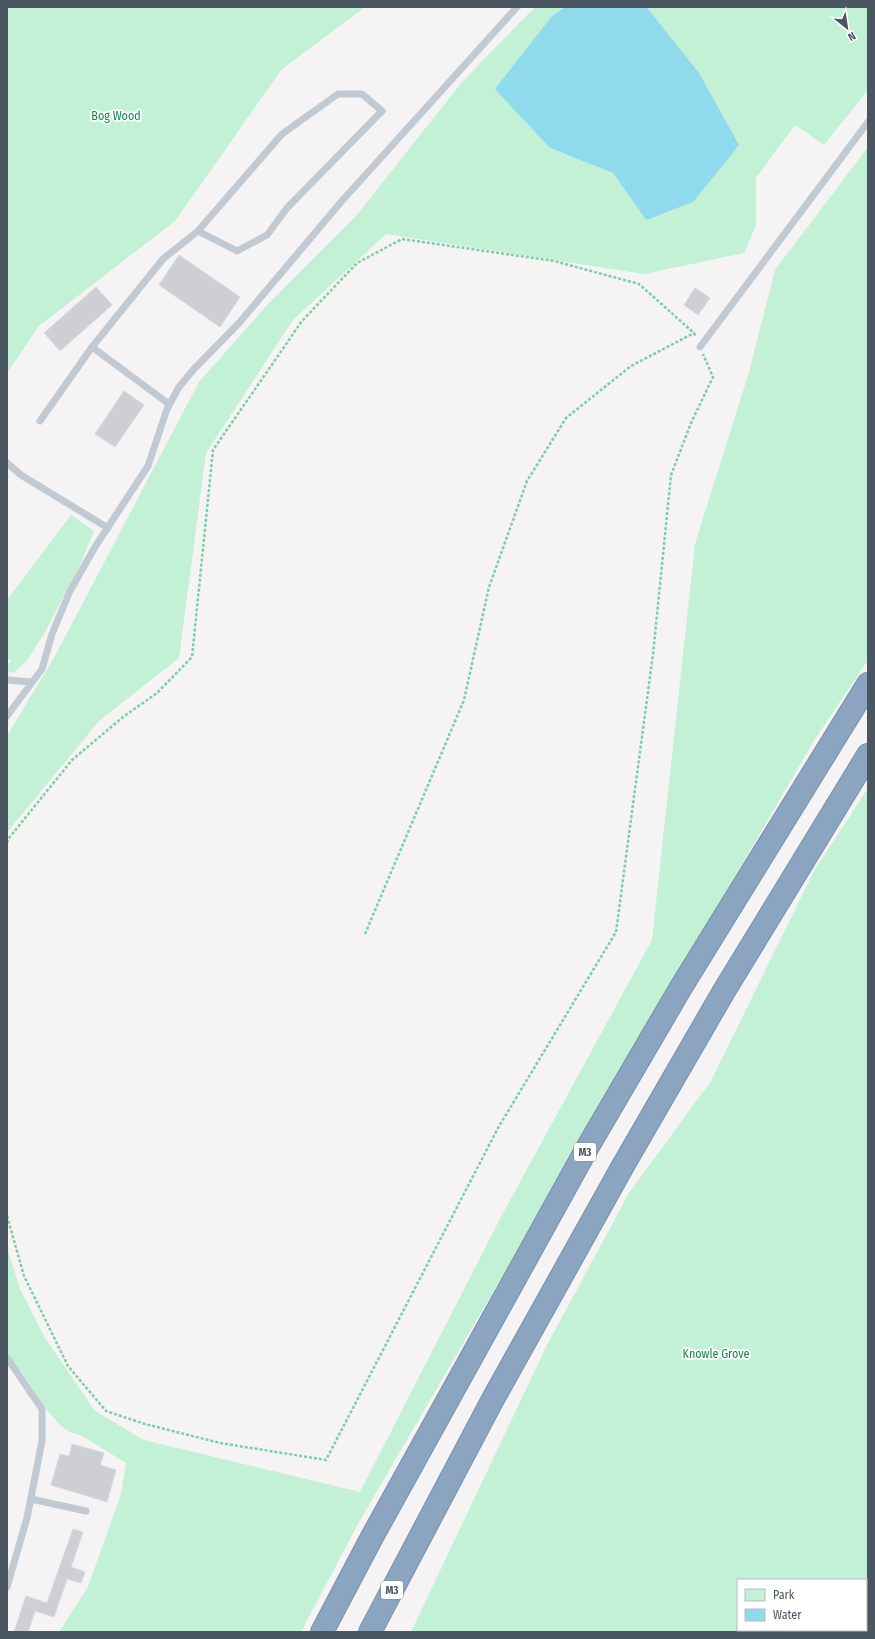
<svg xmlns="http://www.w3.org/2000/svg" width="875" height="1639" viewBox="0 0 875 1639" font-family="'Fira Sans Condensed',sans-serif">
<rect width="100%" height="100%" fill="#f5f3f3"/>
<path fill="#c3f1d5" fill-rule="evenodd" d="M7,7H365L282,69L175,221L39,326L7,373Z
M535,7H565L552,16L550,148L613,173L646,220L649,7H868V90L824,145L795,125L756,178V225L744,253L644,274L386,234L293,320L206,453L179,658L100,720L8,831L7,834V736L55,656L199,382L269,303L356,216L462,82Z
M868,147V660L815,739L359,1522L301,1632H59L88,1587L121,1494L126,1463L82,1436L68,1431L60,1425L43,1405L27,1380L7,1353V1247L20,1289L45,1338L95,1411L144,1440L360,1492L502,1215L652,940L695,544L749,372L775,270Z
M71,515L94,531L79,567L44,634L26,662L13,673L7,671V666L11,661L7,658V600Z
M868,788V1632H411L547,1345L629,1193L711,1081L814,871ZM738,1580H866V1630H738Z"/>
<path fill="#90daee" d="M565,7H649L648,9L699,73L739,145L693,202L646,220L613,173L550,148L495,89L552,16Z"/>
<path fill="#cdcfd5" stroke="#d7d9de" d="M179,255L240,297L220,327L159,285Z
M96,287L112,305L60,351L44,333Z
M695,288L710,298L698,315L684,305Z
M124,391L144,405L115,447L95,434Z
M72,1444L104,1453L100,1465L116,1470L107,1502L51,1485L60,1454L69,1456Z
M73,1529L83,1532L71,1567L85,1572L81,1583L67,1579L54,1617L35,1611L28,1632H14L26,1596L47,1603Z"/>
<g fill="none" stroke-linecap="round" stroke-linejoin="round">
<g stroke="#7690ad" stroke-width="24">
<path id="motorway" d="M322,1632L372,1537L590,1143L680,989L868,684
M370,1632L493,1399L624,1164L724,991L868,755"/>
</g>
<path stroke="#7ad0a6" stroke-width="2.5" stroke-dasharray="3 2" stroke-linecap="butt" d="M7,843L9,838L72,760L123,717L157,693L192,657L213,450L302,321L357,263L402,239L554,261L639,284L694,333L696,337
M365,934L464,700L489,587L527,481L566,418L631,366L694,333
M7,1216L24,1276L68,1366L106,1411L145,1424L220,1443L326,1460L498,1128L616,932L653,654L671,475L691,423L713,377L703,354"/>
<path stroke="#c1cad2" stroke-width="7" d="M92,347L169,404
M700,347L868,122
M40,421L92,347L163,259L198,231L282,134L338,94H362L382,111L287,208L267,235L237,251L198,231
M7,463L21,475L108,528
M7,680L32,682
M7,716L42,669L52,634L70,591L95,547L148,466L167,409L179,387L194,369L239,323L341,202L517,7
M7,1358L42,1409V1441L27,1518L7,1587
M31,1499L86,1511"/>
<use href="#motorway" stroke="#8ba5c1" stroke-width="22"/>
</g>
<g text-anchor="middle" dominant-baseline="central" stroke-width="3.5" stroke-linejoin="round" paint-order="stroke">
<g fill="#fff" stroke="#808990" stroke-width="1">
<rect x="574" y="1143" width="22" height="18" rx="3"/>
<rect x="381" y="1581" width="22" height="18" rx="3"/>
</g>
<g font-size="11" font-weight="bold" fill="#4a5661">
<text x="585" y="1152">M3</text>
<text x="392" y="1590">M3</text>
</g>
<g font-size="12" fill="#17864f" stroke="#fff">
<text x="116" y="116">Bog Wood</text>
<text x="716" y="1354">Knowle Grove</text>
</g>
</g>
<rect width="875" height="1639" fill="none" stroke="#4a5661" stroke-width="16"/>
<rect x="737" y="1579" width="130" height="52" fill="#ffffff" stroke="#b7bbc0"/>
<rect x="745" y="1589" width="20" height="12" fill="#c3f1d5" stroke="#b7bbc0"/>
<text x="773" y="1599" font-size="12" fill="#4a5661">Park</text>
<rect x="745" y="1609" width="20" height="12" fill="#90daee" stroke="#b7bbc0"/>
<text x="773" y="1619" font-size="12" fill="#4a5661">Water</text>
<g transform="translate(847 28) rotate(150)" stroke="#ffffff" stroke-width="3" paint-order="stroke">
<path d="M0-3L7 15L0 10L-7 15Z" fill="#4a5661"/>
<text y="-6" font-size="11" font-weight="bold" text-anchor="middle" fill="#4a5661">N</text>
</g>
</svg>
